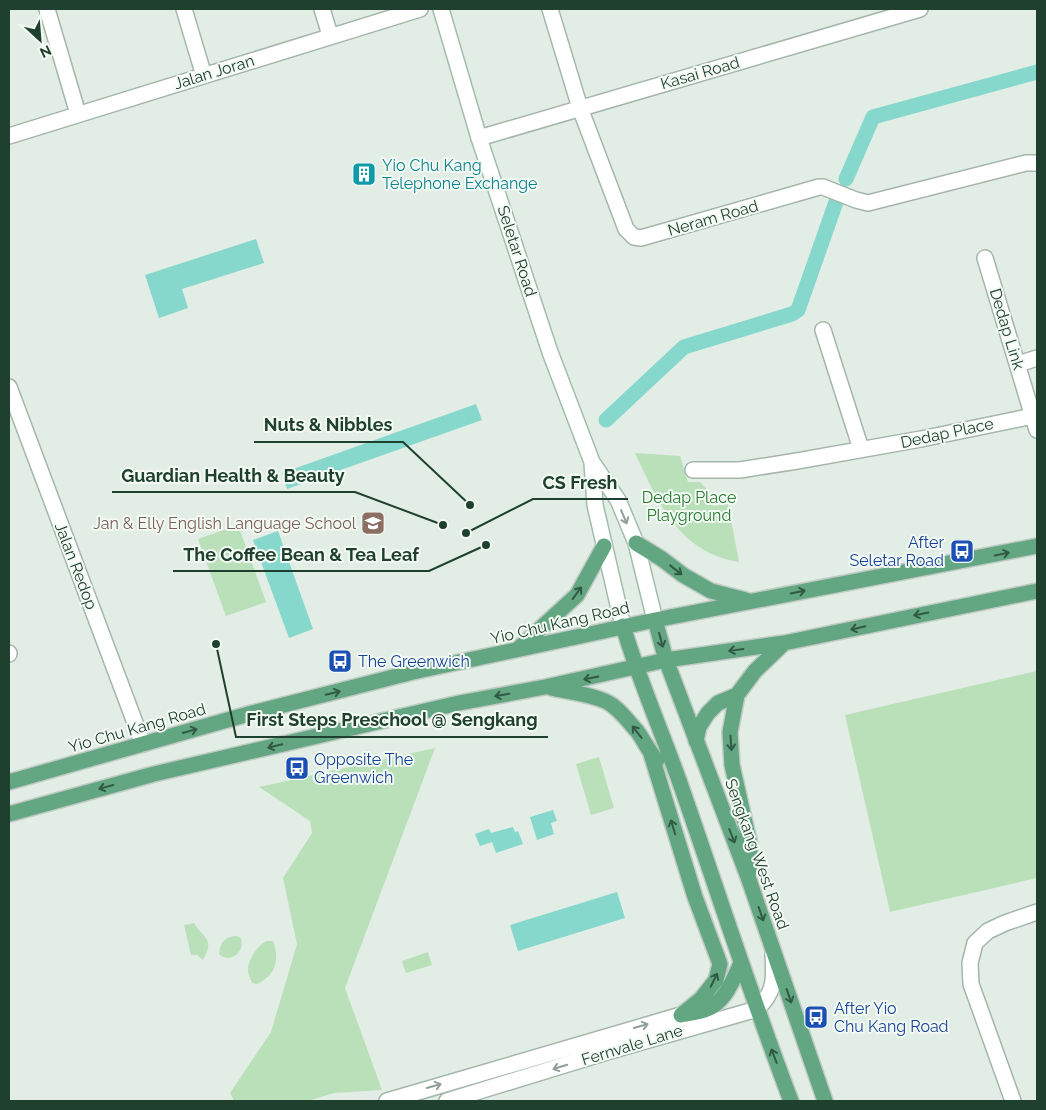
<svg xmlns="http://www.w3.org/2000/svg" width="1046" height="1110" viewBox="0 0 1046 1110" font-family="Raleway,sans-serif">
<rect width="100%" height="100%" fill="#e2ede5"/>
<path fill="#bae0b9" d="M635,453L680,456L688,482H700L710,493L713,506L728,504L739,562C679,553 658,502 635,453Z
M238,525L266,602L226,616L198,539Z
M1037,671V878L890,912L845,715Z
M435,748L345,988L382,1090L334,1093L308,1101H234L230,1093L271,1032L297,944L283,878L312,833L310,821L259,787Z
M599,757L614,808L591,815L576,764Z
M194,923C204,939 215,938 203,960L197,955H191L184,925Z
M236,936L240,937C247,950 231,965 219,954C220,942 225,937 236,936Z
M267,941H273C280,960 276,975 257,984L252,983C251,979 248,975 248,971C247,961 258,944 267,941Z
M428,952L432,965L406,973L402,961Z"/>
<path fill="#86d7cc" d="M256,239L264,263L182,289L188,308L159,318L145,275Z
M476,404L482,420L287,489L282,473Z
M278,531L313,629L289,638L253,540Z
M553,810L557,821L551,823L554,834L537,840L530,817Z
M513,827L515,832L518,831L523,844L496,853L492,842L480,846L475,834L489,829L491,833Z
M617,892L625,918L518,951L510,925Z"/>
<g fill="none" stroke-linecap="round" stroke-linejoin="round">
<path stroke="#86d7cc" stroke-width="15" d="M846,179L873,117L1037,72
M606,420L684,347L792,314L798,310L836,202"/>
<g stroke="#a4b6ab" stroke-width="18">
<path id="street" d="M47,9L78,114
M184,9L204,76
M322,9L330,35
M550,9L580,108L626,229L634,237L641,238L819,187H823L856,200L868,203L1026,163H1037
M9,136L420,9
M479,138L920,9
M985,258L1037,430
M823,330L861,449
M1018,364L1037,358
M9,387L143,744
M693,470H740L797,461L921,439L1033,416
M9,653V654
M387,1101L681,1015
M447,1101L607,1052L757,1009C776,991 774,978 773,954
M1013,1101L971,984L970,963L975,943L988,931L1005,923L1037,912"/>
</g>
<g stroke="#a2bdac" stroke-width="18">
<path id="secondary" d="M441,9L479,138L550,352L592,462L618,500L636,543L655,620
M592,463L595,505L623,626"/>
</g>
<g stroke="#c1cac5" stroke-width="18">
<path id="primary" d="M636,543L662,559L683,575L711,591L746,600
M655,620L666,660L748,877L825,1101
M623,626C639,680 661,730 680,783C717,889 751,996 791,1101
M518,649L577,595L604,546
M551,688C569,692 589,694 605,701C617,706 628,721 637,731C644,740 648,751 657,760
M737,695L730,732L732,765L750,845L749,871
M696,741L699,727L708,713L718,703L737,695L755,671L784,643
M651,754L695,897L720,964L716,980L701,999L681,1015
M9,782L252,713L413,672L655,620L1037,546
M9,814L154,774L459,703L545,687L666,660L784,643L1037,591
M686,1014C692,1013 699,1012 705,1010C725,1003 733,980 741,963"/>
</g>
<use href="#street" stroke="#fff" stroke-width="15"/>
<use href="#secondary" stroke="#fff" stroke-width="15"/>
<use href="#primary" stroke="#63a782" stroke-width="15"/>
</g>
<defs><path id="oneway-shaft" d="M-6 0H5M1.5-3L5.5 0L1.5 3" fill="none" stroke-width="1.6" stroke-linecap="round" stroke-linejoin="round" transform="scale(1.25)"/></defs>
<g stroke="#90a097">
<use href="#oneway-shaft" transform="translate(624 517) rotate(67)"/>
<use href="#oneway-shaft" transform="translate(641 1026) rotate(-16)"/>
<use href="#oneway-shaft" transform="translate(560 1067) rotate(163)"/>
<use href="#oneway-shaft" transform="translate(434 1086) rotate(-16)"/>
</g>
<g stroke="#315a44">
<use href="#oneway-shaft" transform="translate(1002 554) rotate(-12)"/>
<use href="#oneway-shaft" transform="translate(676 570) rotate(38)"/>
<use href="#oneway-shaft" transform="translate(798 592) rotate(-11)"/>
<use href="#oneway-shaft" transform="translate(577 593) rotate(-54)"/>
<use href="#oneway-shaft" transform="translate(921 614) rotate(169)"/>
<use href="#oneway-shaft" transform="translate(858 628) rotate(167)"/>
<use href="#oneway-shaft" transform="translate(661 640) rotate(75)"/>
<use href="#oneway-shaft" transform="translate(736 650) rotate(172)"/>
<use href="#oneway-shaft" transform="translate(591 678) rotate(168)"/>
<use href="#oneway-shaft" transform="translate(333 693) rotate(-14)"/>
<use href="#oneway-shaft" transform="translate(502 695) rotate(170)"/>
<use href="#oneway-shaft" transform="translate(190 731) rotate(-16)"/>
<use href="#oneway-shaft" transform="translate(637 732) rotate(-128)"/>
<use href="#oneway-shaft" transform="translate(731 743) rotate(86)"/>
<use href="#oneway-shaft" transform="translate(275 746) rotate(167)"/>
<use href="#oneway-shaft" transform="translate(106 787) rotate(165)"/>
<use href="#oneway-shaft" transform="translate(673 827) rotate(-107)"/>
<use href="#oneway-shaft" transform="translate(732 836) rotate(69)"/>
<use href="#oneway-shaft" transform="translate(761 914) rotate(71)"/>
<use href="#oneway-shaft" transform="translate(714 980) rotate(-64)"/>
<use href="#oneway-shaft" transform="translate(789 996) rotate(71)"/>
<use href="#oneway-shaft" transform="translate(774 1056) rotate(-111)"/>
</g>
<defs>
<g id="building-square" transform="scale(1.25)"><rect x="-9" y="-9" width="18" height="18" rx="4" fill="#0f9aa8" stroke="#f3faf4"/><path d="M-4-6H4V6H1V3H-1V6H-4ZM-2.5-4.3h1.7v1.8h-1.7ZM.8-4.3h1.7v1.8H.8ZM-2.5-1h1.7V.8h-1.7ZM.8-1h1.7V.8H.8Z" fill="#fff"/></g>
<g id="school-square" transform="scale(1.25)"><rect x="-9" y="-9" width="18" height="18" rx="4" fill="#8d6e63" stroke="#f3faf4"/><path d="M0-5L7-2L0 1L-7-2ZM-4 1L0 2.5L4 1V4Q0 6-4 4Z" fill="#fff"/></g>
<g id="bus-square" transform="scale(1.25)"><rect x="-9" y="-9" width="18" height="18" rx="4" fill="#1a4fb4" stroke="#f3faf4"/><path d="M-5-6H5V4H4V6H2V4H-2V6H-4V4H-5ZM-3.5-4V0h7V-4ZM-3.5 1.2v1.5H-2V1.2ZM2 1.2v1.5H3.5V1.2Z" fill="#fff"/></g>
</defs>
<g fill-rule="evenodd">
<use href="#building-square" x="364" y="174"/>
<use href="#school-square" x="373" y="523"/>
<use href="#bus-square" x="962" y="551"/>
<use href="#bus-square" x="340" y="661"/>
<use href="#bus-square" x="297" y="768"/>
<use href="#bus-square" x="816" y="1017"/>
</g>
<g text-anchor="middle" dominant-baseline="central" stroke-width="4" stroke-linejoin="round" paint-order="stroke">
<g font-size="16" fill="#20402f" stroke="#f3faf4">
<text transform="translate(214 72) rotate(-17)">Jalan Joran</text>
<text transform="translate(700 73) rotate(-16)">Kasai Road</text>
<text transform="translate(713 218) rotate(-16)">Neram Road</text>
<text transform="translate(517 251) rotate(72)">Seletar Road</text>
<text transform="translate(1007 329) rotate(73)">Dedap Link</text>
<text transform="translate(947 433) rotate(-12)">Dedap Place</text>
<text transform="translate(76 566) rotate(69)">Jalan Redop</text>
<text transform="translate(560 623) rotate(-13)">Yio Chu Kang Road</text>
<text transform="translate(137 728) rotate(-16)">Yio Chu Kang Road</text>
<text transform="translate(757 854) rotate(70)">Sengkang West Road</text>
<text transform="translate(632 1045) rotate(-17)">Fernvale Lane</text>
</g>
<g font-size="16" fill="#0d838f" stroke="#f3faf4" text-anchor="start">
<text x="382" y="165">Yio Chu Kang<tspan x="382" dy="18">Telephone Exchange</tspan></text>
</g>
<g font-size="16" fill="#277a30" stroke="#f3faf4">
<text x="689" y="497">Dedap Place<tspan x="689" dy="18">Playground</tspan></text>
</g>
<g font-size="16" fill="#785e54" stroke="#f3faf4" text-anchor="end">
<text x="356" y="523">Jan &amp; Elly English Language School</text>
</g>
<g font-size="16" fill="#164399" stroke="#f3faf4" text-anchor="start">
<text x="944" y="542" text-anchor="end">After<tspan x="944" dy="18">Seletar Road</tspan></text>
<text x="358" y="661">The Greenwich</text>
<text x="314" y="759">Opposite The<tspan x="314" dy="18">Greenwich</tspan></text>
<text x="834" y="1008">After Yio<tspan x="834" dy="18">Chu Kang Road</tspan></text>
</g>
</g>
<path fill="none" stroke="#20402f" stroke-width="2" d="M470 505L403 442H254M443 525L355 492H112M466 533L533 499H628M486 545L429 571H173M216 644L236 737H548"/>
<g fill="#20402f" stroke="#f3faf4" stroke-width="2">
<circle cx="470" cy="505" r="5"/>
<circle cx="443" cy="525" r="5"/>
<circle cx="466" cy="533" r="5"/>
<circle cx="486" cy="545" r="5"/>
<circle cx="216" cy="644" r="5"/>
</g>
<g font-size="18" text-anchor="middle" font-weight="bold" fill="#20402f" stroke="#f3faf4" stroke-width="4" stroke-linejoin="round" paint-order="stroke">
<text x="328" y="431">Nuts &amp; Nibbles</text>
<text x="233" y="482">Guardian Health &amp; Beauty</text>
<text x="580" y="489">CS Fresh</text>
<text x="301" y="561">The Coffee Bean &amp; Tea Leaf</text>
<text x="392" y="726">First Steps Preschool @ Sengkang</text>
</g>
<rect width="1046" height="1110" fill="none" stroke="#20402f" stroke-width="20"/>
<g transform="translate(40 40) rotate(154)" stroke="#f3faf4" stroke-width="4" paint-order="stroke">
<path d="M0-4L9 19L0 12L-9 19Z" fill="#20402f"/>
<text y="-8" font-size="14" font-weight="bold" text-anchor="middle" fill="#20402f">N</text>
</g>
</svg>
